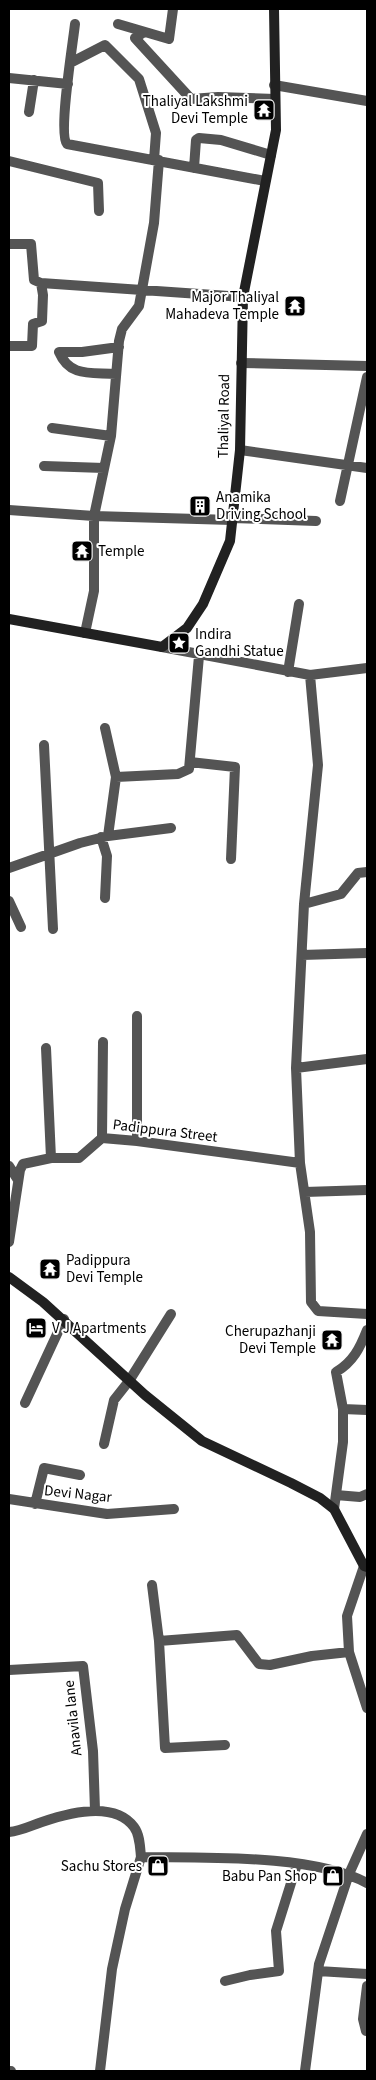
<svg xmlns="http://www.w3.org/2000/svg" width="376" height="2080" viewBox="0 0 376 2080" font-family="'Source Sans 3',sans-serif">
<rect width="100%" height="100%" fill="#fff"/>
<g fill="none" stroke-linecap="round" stroke-linejoin="round">
<path stroke="#545454" stroke-width="10" d="M75,24C73,43 58,134 67,144L265,181
M118,24L169,39L173,9
M144,32L135,38L191,99L218,97L275,99
M70,63L105,45L139,79L156,133L154,160
M9,78L68,84
M274,85L367,101
M29,112L34,80
M9,161L98,183L99,211
M194,168L196,140L199,138L221,140L271,155
M9,244H31L34,280L41,283L243,297
M9,346H32L33,324L42,321L43,295L41,283
M241,363L367,366
M116,374C92,372 70,378 59,352H82L119,347
M52,428L111,436
M240,450L367,468
M44,466L104,468
M340,501L367,377
M9,510L94,516L232,520
M232,518L316,521
M85,633L94,591V516L111,436L119,341L122,329L139,306L154,223L159,160
M162,647L310,675L318,765L304,904L296,1068L300,1163L310,1232L311,1302L318,1311L367,1314
M288,672L299,604
M310,675L367,668
M105,728L116,777
M44,745L53,929
M190,762L235,767L231,859
M108,836L171,828
M101,837L107,856L105,898
M9,868L80,843L108,836L116,777L178,774L189,769L199,656
M9,901L21,927
M304,904L341,894L358,873L367,872
M302,955L367,953
M46,1048L51,1158
M296,1068L367,1059
M102,1138L103,1042
M137,1141V1016
M9,1166L18,1180
M305,1192L367,1190
M9,1242L20,1170L23,1164L51,1158H79L102,1138L137,1141L300,1163
M25,1403L64,1319
M343,1409L367,1410
M104,1444L114,1400L129,1381L171,1314
M336,1495L360,1497L367,1494
M9,1499L107,1514L174,1509
M35,1504L44,1468L80,1475
M334,1509L343,1442V1409L336,1372C353,1362 360,1348 367,1330
M364,1566L347,1616L349,1652L367,1708
M152,1585L159,1641L165,1748L225,1745
M159,1641L237,1635L259,1664L270,1665L312,1656L349,1652
M9,1670L83,1666L93,1751L95,1810
M9,1832C21,1831 30,1826 42,1822C68,1813 114,1800 134,1827C140,1835 140,1847 141,1857
M318,1971L367,1974
M225,1981L250,1975L279,1971L276,1931L297,1864
M366,2031L363,2019L367,1986
M9,2071H11
M100,2071L112,1969L125,1909L141,1857C205,1858 312,1854 367,1883
M305,2071L319,1964L349,1874L367,1834"/>
<path stroke="#212121" stroke-width="10" d="M9,619L162,647L187,628L203,604L230,541L240,450L243,297L276,130L274,9
M9,1277L43,1302L145,1395L202,1441L291,1483L320,1498L334,1509L364,1566L367,1567"/>
</g>
<defs>
<g id="temple-square" transform="scale(1.125)"><rect x="-9" y="-9" width="18" height="18" rx="4" fill="#000" stroke="#fff"/><path d="M0-6L5-2H3V0L6.5 2.5H4V6H1.5V3h-3V6H-4V2.5H-6.5L-3 0V-2H-5Z" fill="#fff"/></g>
<g id="building-square" transform="scale(1.125)"><rect x="-9" y="-9" width="18" height="18" rx="4" fill="#000" stroke="#fff"/><path d="M-4-6H4V6H1V3H-1V6H-4ZM-2.5-4.3h1.7v1.8h-1.7ZM.8-4.3h1.7v1.8H.8ZM-2.5-1h1.7V.8h-1.7ZM.8-1h1.7V.8H.8Z" fill="#fff"/></g>
<g id="sight-square" transform="scale(1.125)"><rect x="-9" y="-9" width="18" height="18" rx="4" fill="#000" stroke="#fff"/><path d="M0-6L1.8-2.2L6-1.7L2.9 1.2L3.7 5.4L0 3.3L-3.7 5.4L-2.9 1.2L-6-1.7L-1.8-2.2Z" fill="#fff"/></g>
<g id="hotel-square" transform="scale(1.125)"><rect x="-9" y="-9" width="18" height="18" rx="4" fill="#000" stroke="#fff"/><path d="M-6-4.5h1.5V1H6V5H4.5V3h-9V5H-6ZM-4 0a1.8 1.8 0 1 1 3.6 0ZM.5 0V-2.5h3Q6-2.5 6 0Z" fill="#fff"/></g>
<g id="shop-square" transform="scale(1.125)"><rect x="-9" y="-9" width="18" height="18" rx="4" fill="#000" stroke="#fff"/><path d="M-5-2.5h2.3a2.7 3.5 0 0 1 5.4 0H5L5.5 6h-11ZM-1.5-2.5h3a1.5 2.3 0 0 0-3 0Z" fill="#fff"/></g>
</defs>
<g fill-rule="evenodd">
<use href="#temple-square" x="264" y="110"/>
<use href="#temple-square" x="295" y="306"/>
<use href="#building-square" x="200" y="506"/>
<use href="#temple-square" x="82" y="551"/>
<use href="#sight-square" x="179" y="643"/>
<use href="#temple-square" x="50" y="1269"/>
<use href="#hotel-square" x="36" y="1328"/>
<use href="#temple-square" x="332" y="1340"/>
<use href="#shop-square" x="158" y="1866"/>
<use href="#shop-square" x="333" y="1876"/>
</g>
<g text-anchor="middle" dominant-baseline="central" stroke-width="4" stroke-linejoin="round" paint-order="stroke">
<g font-size="15" fill="#000" stroke="#fff" text-anchor="end">
<text x="248" y="101">Thaliyal Lakshmi<tspan x="248" dy="17">Devi Temple</tspan></text>
<text x="279" y="297">Major Thaliyal<tspan x="279" dy="17">Mahadeva Temple</tspan></text>
<text x="216" y="497" text-anchor="start">Anamika<tspan x="216" dy="17">Driving School</tspan></text>
<text x="98" y="551" text-anchor="start">Temple</text>
<text x="195" y="634" text-anchor="start">Indira<tspan x="195" dy="17">Gandhi Statue</tspan></text>
<text x="66" y="1260" text-anchor="start">Padippura<tspan x="66" dy="17">Devi Temple</tspan></text>
<text x="52" y="1328" text-anchor="start">V J Apartments</text>
<text x="316" y="1331">Cherupazhanji<tspan x="316" dy="17">Devi Temple</tspan></text>
<text x="142" y="1866">Sachu Stores</text>
<text x="317" y="1876">Babu Pan Shop</text>
</g>
<g font-size="15" fill="#000" stroke="#fff">
<text transform="translate(224 416) rotate(-89)">Thaliyal Road</text>
<text transform="translate(165 1131) rotate(7)">Padippura Street</text>
<text transform="translate(78 1494) rotate(6)">Devi Nagar</text>
<text transform="translate(73 1718) rotate(-96)">Anavila lane</text>
</g>
</g>
<rect width="376" height="2080" fill="none" stroke="#000000" stroke-width="20"/>
</svg>
